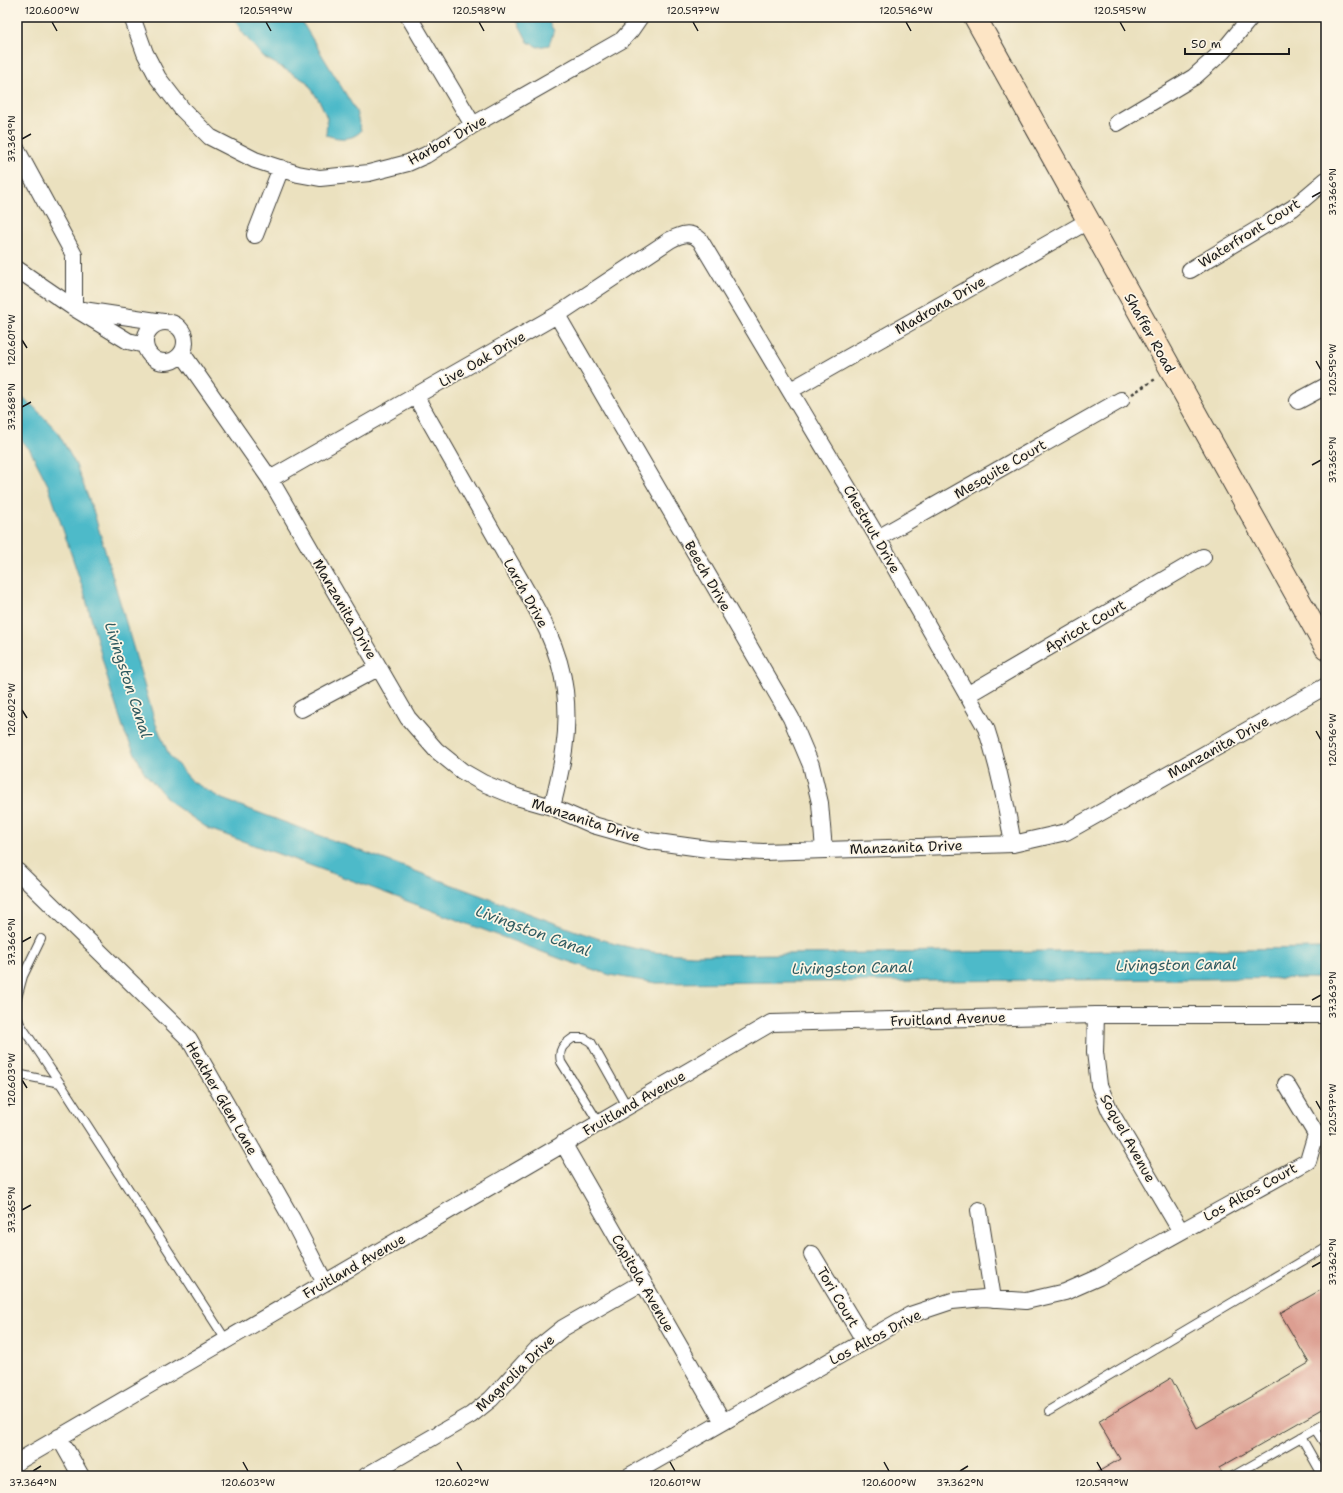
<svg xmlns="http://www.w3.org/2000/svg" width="1343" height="1493" viewBox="0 0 1343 1493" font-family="'Shantell Sans',sans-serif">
<rect width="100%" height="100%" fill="#fcf5e5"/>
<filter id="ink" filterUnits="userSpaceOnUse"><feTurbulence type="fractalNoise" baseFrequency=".025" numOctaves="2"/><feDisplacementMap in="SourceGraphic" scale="8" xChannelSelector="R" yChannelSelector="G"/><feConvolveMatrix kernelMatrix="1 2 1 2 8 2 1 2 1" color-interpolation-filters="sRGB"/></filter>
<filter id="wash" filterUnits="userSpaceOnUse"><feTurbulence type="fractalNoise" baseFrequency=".012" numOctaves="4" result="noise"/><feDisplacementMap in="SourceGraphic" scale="16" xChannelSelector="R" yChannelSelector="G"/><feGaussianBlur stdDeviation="0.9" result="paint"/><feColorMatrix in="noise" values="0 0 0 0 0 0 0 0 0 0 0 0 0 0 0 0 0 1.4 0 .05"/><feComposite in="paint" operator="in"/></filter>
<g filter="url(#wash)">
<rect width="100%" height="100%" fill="#ebe1bf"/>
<path fill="#4ebac9" stroke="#356b72" d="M234,17H299L356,111L361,131C351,141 338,139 326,135L327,118L321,104L307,82L262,56L242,32Z
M515,17H546L554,31L549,45L538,47L528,42Z
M17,394L34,407L57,431L76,465L94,513L155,722L169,755L193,782L222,799L576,931L615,944L652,952L693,955L1326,948V978L656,983L610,975L561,959L351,880L209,829L171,803L144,772L125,733L111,691L84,592L48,485L30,450L17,435Z"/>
<g id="blocks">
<path fill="#dc9e91" d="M1326,1287V1407L1219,1468L1222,1473L1215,1476H1091L1120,1459L1098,1422L1171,1378L1197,1428L1309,1363L1280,1313Z"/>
</g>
</g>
<g filter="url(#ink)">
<use href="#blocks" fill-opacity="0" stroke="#3b3a34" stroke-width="1"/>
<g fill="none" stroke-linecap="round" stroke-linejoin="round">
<g stroke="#3b3a34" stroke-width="10">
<path id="lane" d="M17,998L23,976L41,939
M17,1016L20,1024L60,1083
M17,1074L60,1083L226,1340
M599,1123L561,1062C558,1049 563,1045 573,1038H584L591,1042L627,1106
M1049,1411L1326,1247
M1315,1429L1326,1446
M1301,1437L1323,1476
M1233,1476L1326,1423"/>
</g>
<g stroke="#3b3a34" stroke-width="18">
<path id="street" d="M132,17L145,53L158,78L182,109L210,137L255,160L298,174L320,178L369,173L408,163L426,155L473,125L622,40L631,30L640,17
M409,17L473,125
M1117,123L1194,77L1223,51L1251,17
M17,150L74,255V308
M255,235L281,168
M17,269L74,308L128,341L145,345
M1190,270L1293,208L1326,180
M83,310L163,322
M557,315L791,718L811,765L820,803L824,850
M145 342a20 20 0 1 1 40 0a20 20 0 1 1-40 0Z
M182,353L270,479L408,718L436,750L462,771L483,783L517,797L552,807L593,825L650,841L708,849L763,852L1013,844L1066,832L1326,686
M791,390L1088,221
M416,397C445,448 474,499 503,550C528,595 559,639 565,691C570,733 562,767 552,807
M1298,401L1326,386
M270,479L557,315L670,240C682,234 690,231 700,240L878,538L986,728C999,767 1006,804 1013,844
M878,538L1121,400
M967,695L1203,557
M301,709L378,668
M17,871L189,1039L292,1219L325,1283
M1096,1015L1095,1052L1099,1085L1110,1111L1180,1230
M563,1143L723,1422
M979,1210L993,1299
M812,1254L864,1340
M59,1437L81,1476
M17,1462L771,1023L1096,1015H1326
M366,1476L471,1415L491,1399L538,1348L563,1328L643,1282
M629,1476L910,1315L952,1301L984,1298L1026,1301L1065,1292L1099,1277L1308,1161L1316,1134L1286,1084"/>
</g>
<g stroke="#3b3a34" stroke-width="24">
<path id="secondary" d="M975,17L1326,648"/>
</g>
<path stroke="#3b3a34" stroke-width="2.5" stroke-dasharray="3 3" stroke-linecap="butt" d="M1132,394L1157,378"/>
<use href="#lane" stroke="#fff" stroke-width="8"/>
<use href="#street" stroke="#fff" stroke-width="16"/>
<use href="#secondary" stroke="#fde5c5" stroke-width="22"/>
</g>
</g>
<path fill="none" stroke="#1c1c1c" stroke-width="1.5" d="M52,22L57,31M266,22L271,31M479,22L484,31M693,22L698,31M906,22L911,31M1120,22L1125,31M22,139L31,134M1312,197L1321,192M22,340L27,348M1316,361L1321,370M22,407L31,402M1312,465L1321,460M22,710L27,718M1316,731L1321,740M22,942L31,937M1312,1000L1321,995M22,1080L27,1088M1316,1101L1321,1110M22,1210L31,1205M1312,1267L1321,1262M243,1462L248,1471M457,1462L462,1471M670,1462L675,1471M884,1462L889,1471M1097,1462L1102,1471M33,1471L41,1466M960,1471L968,1466"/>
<g text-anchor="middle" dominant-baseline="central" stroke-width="3.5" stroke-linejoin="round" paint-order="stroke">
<g font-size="14" fill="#1c1c1c" stroke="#fcf5e5">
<text transform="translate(447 140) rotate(-29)">Harbor Drive</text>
<text transform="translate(1249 233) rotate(-32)">Waterfront Court</text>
<text transform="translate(940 305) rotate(-30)">Madrona Drive</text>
<text transform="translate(1150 333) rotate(61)">Shaffer Road</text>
<text transform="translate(482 359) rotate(-30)">Live Oak Drive</text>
<text transform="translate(1000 469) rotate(-30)">Mesquite Court</text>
<text transform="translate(872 529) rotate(60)">Chestnut Drive</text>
<text transform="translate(708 576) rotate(60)">Beech Drive</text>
<text transform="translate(526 593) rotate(61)">Larch Drive</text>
<text transform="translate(345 609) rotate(60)">Manzanita Drive</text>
<text transform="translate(1085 626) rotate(-30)">Apricot Court</text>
<text transform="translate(1218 747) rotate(-29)">Manzanita Drive</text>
<text transform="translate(586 820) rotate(18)">Manzanita Drive</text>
<text transform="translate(906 847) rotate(-2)">Manzanita Drive</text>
<text transform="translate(948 1019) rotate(-2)">Fruitland Avenue</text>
<text transform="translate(222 1098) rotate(60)">Heather Glen Lane</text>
<text transform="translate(634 1103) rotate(-30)">Fruitland Avenue</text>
<text transform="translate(1128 1138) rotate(61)">Soquel Avenue</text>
<text transform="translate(1250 1192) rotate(-29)">Los Altos Court</text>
<text transform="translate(354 1266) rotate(-30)">Fruitland Avenue</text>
<text transform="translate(643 1283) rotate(60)">Capitola Avenue</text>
<text transform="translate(838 1297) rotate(59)">Tori Court</text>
<text transform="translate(875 1337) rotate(-28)">Los Altos Drive</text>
<text transform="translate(515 1373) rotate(-44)">Magnolia Drive</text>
</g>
<g font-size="15" font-style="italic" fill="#305b61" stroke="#fcf5e5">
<text transform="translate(128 680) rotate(72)">Livingston Canal</text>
<text transform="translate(533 931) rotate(20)">Livingston Canal</text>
<text transform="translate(1176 965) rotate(-1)">Livingston Canal</text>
<text transform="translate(852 968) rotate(-1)">Livingston Canal</text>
</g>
</g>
<rect width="1343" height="1493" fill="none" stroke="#fcf5e5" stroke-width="44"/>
<path d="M1185 48v6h104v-6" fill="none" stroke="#1c1c1c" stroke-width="2"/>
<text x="1191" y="48" font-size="12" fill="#1c1c1c" stroke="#fcf5e5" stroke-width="3" paint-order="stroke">50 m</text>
<rect x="22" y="22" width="1299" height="1449" fill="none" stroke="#1c1c1c" stroke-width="1.5"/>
<g font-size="10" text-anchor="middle" fill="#1c1c1c">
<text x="52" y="14">120.600°W</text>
<text x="266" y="14">120.599°W</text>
<text x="479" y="14">120.598°W</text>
<text x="693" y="14">120.597°W</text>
<text x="906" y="14">120.596°W</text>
<text x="1120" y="14">120.595°W</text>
<text transform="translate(11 139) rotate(-90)" y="4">37.369°N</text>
<text transform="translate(1332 192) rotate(-90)" y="4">37.366°N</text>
<text transform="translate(11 340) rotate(-90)" y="4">120.601°W</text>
<text transform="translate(1332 370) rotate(-90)" y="4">120.595°W</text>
<text transform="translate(11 407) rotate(-90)" y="4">37.368°N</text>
<text transform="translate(1332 460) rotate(-90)" y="4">37.365°N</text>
<text transform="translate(11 710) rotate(-90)" y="4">120.602°W</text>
<text transform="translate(1332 740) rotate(-90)" y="4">120.596°W</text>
<text transform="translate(11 942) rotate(-90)" y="4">37.366°N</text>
<text transform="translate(1332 995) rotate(-90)" y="4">37.363°N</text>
<text transform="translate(11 1080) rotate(-90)" y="4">120.603°W</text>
<text transform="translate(1332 1110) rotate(-90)" y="4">120.597°W</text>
<text transform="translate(11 1210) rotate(-90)" y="4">37.365°N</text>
<text transform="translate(1332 1262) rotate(-90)" y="4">37.362°N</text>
<text x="33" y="1486">37.364°N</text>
<text x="248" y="1486">120.603°W</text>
<text x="462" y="1486">120.602°W</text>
<text x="675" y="1486">120.601°W</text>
<text x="889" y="1486">120.600°W</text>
<text x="960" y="1486">37.362°N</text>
<text x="1102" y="1486">120.599°W</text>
</g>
</svg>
